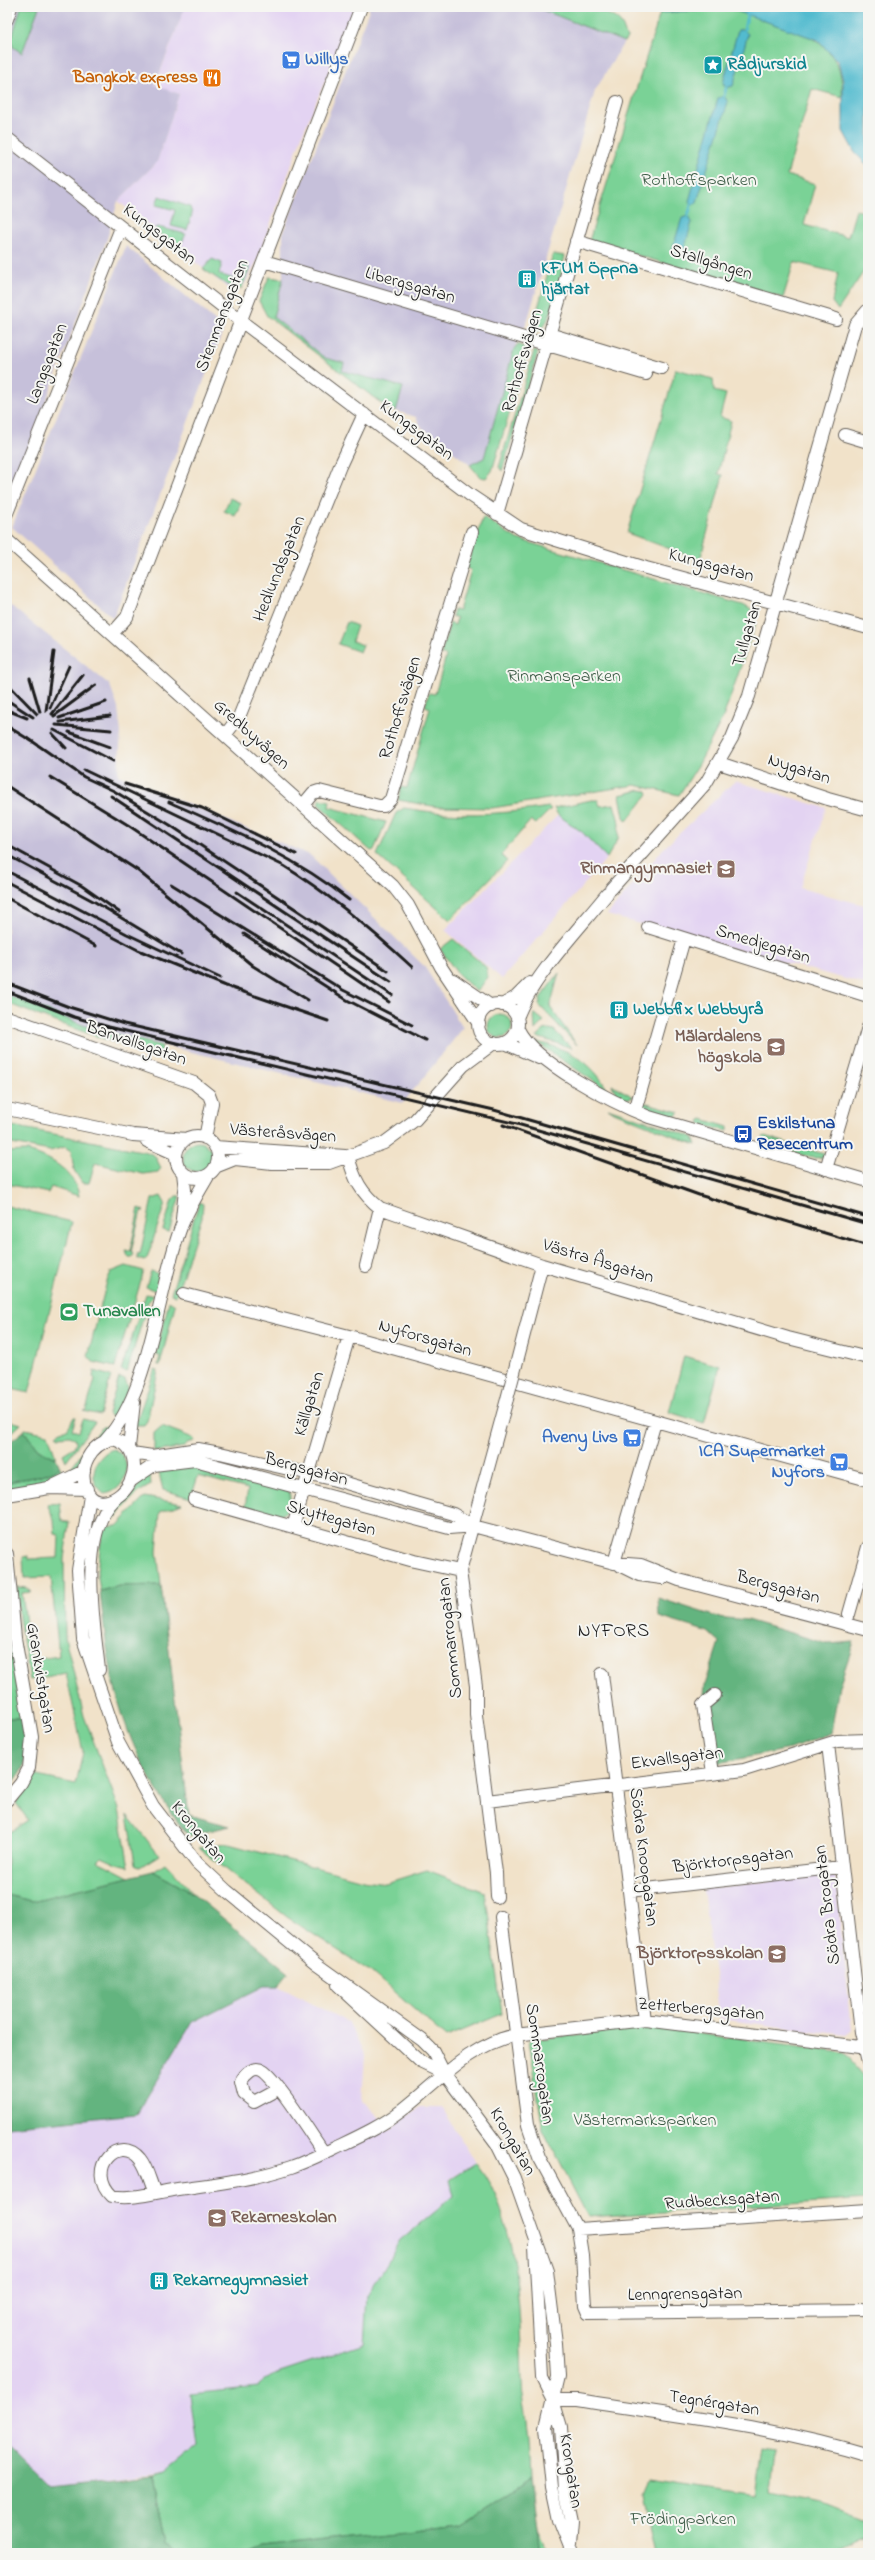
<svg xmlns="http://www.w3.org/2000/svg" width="875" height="2560" viewBox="0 0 875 2560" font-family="'Indie Flower',sans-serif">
<rect width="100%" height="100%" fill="#f6f6f2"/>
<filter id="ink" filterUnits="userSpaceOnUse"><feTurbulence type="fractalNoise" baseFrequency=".025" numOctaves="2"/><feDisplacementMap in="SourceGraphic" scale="8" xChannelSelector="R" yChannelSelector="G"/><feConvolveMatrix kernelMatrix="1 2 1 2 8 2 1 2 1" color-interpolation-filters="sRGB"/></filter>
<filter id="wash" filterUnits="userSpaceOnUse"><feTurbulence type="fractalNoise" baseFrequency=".012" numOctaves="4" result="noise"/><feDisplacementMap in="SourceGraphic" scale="16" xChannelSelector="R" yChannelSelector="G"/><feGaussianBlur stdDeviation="0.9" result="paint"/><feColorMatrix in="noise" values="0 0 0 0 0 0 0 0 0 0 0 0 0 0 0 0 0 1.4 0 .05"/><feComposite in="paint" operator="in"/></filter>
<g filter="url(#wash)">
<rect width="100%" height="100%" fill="#f1e2c9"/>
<path fill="#e3d3f2" d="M185,7H356L303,133L257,261L243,287L229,289L118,201L157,162L179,94L155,86Z
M735,781L826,808L800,888L868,906V985L607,915L663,849Z
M558,815L582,832L607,858L502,979L445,930Z
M835,1873L852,2030L846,2035L720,2019L703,1889Z
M264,1986H278L349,2023L365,2055L362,2101L390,2129L420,2107H441L476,2163L450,2179L454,2196L401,2240L367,2296L365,2344L274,2374L258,2387L191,2394L198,2446L165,2473L49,2487L7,2445V2127L136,2114L192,2022Z"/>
<path fill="#c6c0da" d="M7,7H185L155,85L179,94L157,162L118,201L107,239L7,505Z
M370,7H535L624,42L595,91L528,319L514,349L484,458L470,465L421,427L416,417L396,411L402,387L342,371L344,363L325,358L273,317L283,279V233Z
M126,246L224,328L113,618L12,527Z
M7,603L110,685L118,708L121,733L118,775L310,855L424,966L463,1028L403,1103L88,1027L7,995Z"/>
<path fill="#7ad296" stroke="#4b7759" d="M21,7H39L22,53L13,47L11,41Z
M535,7C558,7 604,4 621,23C624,27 625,34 627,38L624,42Z
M728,8C776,25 847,31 842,97L812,89L787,175L815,184L804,225L848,237L856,210L868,213V265L838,310L832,302L838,273L794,262L783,298L589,241L660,13Z
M159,196L190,207L192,214L187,230L171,226L175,210L156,205Z
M158,227L186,234L179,248L155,231V228Z
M553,254L565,256C560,277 555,319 538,332L532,329Z
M212,259L222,263L219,274L237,280L242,266L250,268L241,289L227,285L203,269Z
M269,277L283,279L273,317L325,358L344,363L342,371L403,387L396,411L390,410L267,316L259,301Z
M518,344L527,349V355L492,471L486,478L480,477L470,465L484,458L514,349Z
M534,351L538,352L533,369L502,471L499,467Z
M676,369L713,379L714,391L726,394L720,417L731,421L718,474L723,475L700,560L627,533Z
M230,498L241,503L235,516L224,511Z
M483,517L517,539L743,605L752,610L756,623L724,715L699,764L679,795L635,785L492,808L438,807L398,800L401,787L407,788L430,708L425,706L429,693L435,694L446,656L441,654L450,623L455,625L457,618L452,616L454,610L459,611L471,570L466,568Z
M347,622L357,626L352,641L363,645L360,652L338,644Z
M640,790L647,791L648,794L627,821L624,817L620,795Z
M320,799L330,801L329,807L386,822L374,850L371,851L318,804Z
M591,800H598L600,806L614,804L619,822L618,839L607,858L582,832L558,815L554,808Z
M549,807L551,809L536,824L531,820L501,855L507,861L450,920L377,855L396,813L404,808C458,817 495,815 549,807Z
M453,939L486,967L488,977L477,992L457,973L440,949Z
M559,973L550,1007L577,1045L539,1005L541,997Z
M7,995L88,1027L162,1046L161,1057C109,1041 58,1024 7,1003Z
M534,1013L544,1021L535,1030Z
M488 1026a12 12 0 1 1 24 0a12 12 0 1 1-24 0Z
M549,1029L554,1030L572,1048L537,1037L544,1030Z
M536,1042C568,1048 592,1061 608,1091Z
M612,1085L634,1097L623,1099L617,1096Z
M643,1103H647L679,1112L675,1117L646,1107Z
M608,1108L693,1137L696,1145L614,1112Z
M702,1119L728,1127V1131L701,1125L699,1121Z
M7,1125L147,1152L155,1156L161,1168L158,1172L143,1174L95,1163L89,1183H82L74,1170L71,1151L65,1147L50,1151L12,1144L7,1139Z
M764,1136L827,1155C812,1166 779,1143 763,1139Z
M183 1157a15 15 0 1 1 30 0a15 15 0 1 1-30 0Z
M27,1151C50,1157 75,1171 79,1196L51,1187L48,1193L7,1184V1152Z
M161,1196L165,1203L147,1259L145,1261L138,1259L137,1254L140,1255L152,1199Z
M176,1196H180L169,1232L163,1230L172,1200Z
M199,1202L203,1204L202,1217L176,1296L171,1294Z
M7,1206L72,1222L29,1393L7,1388Z
M139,1208L144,1211H141L131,1252L134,1254L132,1257H128L126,1251L130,1252Z
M126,1266L144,1271L115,1367L93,1362L88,1356L107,1281L111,1272Z
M151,1271L157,1273L159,1280L156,1291L146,1287Z
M146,1294L154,1296L148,1302L127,1372L121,1370Z
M169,1301L175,1305L160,1365H158L160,1356L156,1355Z
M684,1356L720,1366L704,1423L669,1412Z
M155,1369L158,1371L147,1421L144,1425H135Z
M94,1371L111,1376L100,1415L83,1411L86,1410L95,1379L93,1377Z
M119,1378L125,1379L128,1387L118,1419L110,1416L108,1413Z
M74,1417H76L72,1430L79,1432L83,1419L95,1422L66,1461L63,1454L74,1447L76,1442L75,1438L69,1436L59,1437L56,1435L68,1428Z
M11,1421L21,1424L7,1437V1425H10Z
M109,1426L77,1469L71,1471L72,1466L102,1427Z
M162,1426L193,1438L195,1441L187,1443L184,1447L154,1452V1433Z
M25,1429L48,1434L56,1458L38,1449L24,1431Z
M113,1449C136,1458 127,1492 104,1494C86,1480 94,1456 113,1449Z
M183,1464L208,1466L289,1491C292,1503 290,1509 280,1516L245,1507L248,1489L198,1476L191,1498L163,1490L158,1469Z
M60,1467L64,1476L7,1490V1483C25,1477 44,1478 60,1467Z
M150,1472L151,1485L137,1493L115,1518H107L131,1495L145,1475Z
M145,1497L182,1504L160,1512L157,1552L161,1585L119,1586L100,1591L97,1571L103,1527L117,1526Z
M60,1503L62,1521L69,1522L64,1559L65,1637L84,1716L119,1809L129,1867L117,1864L102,1857L98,1861L129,1877L32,1901L7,1896V1834L28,1820L16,1803L32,1775L76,1784L83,1752L66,1673L30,1680L19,1618L17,1587L27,1588L32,1592L22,1593L31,1660L59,1656L51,1577L24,1578L23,1557L28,1556L29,1559L58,1558L59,1535L55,1534L54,1519L47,1504Z
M7,1621L23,1718H7Z
M127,1815L159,1855L140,1867L135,1864Z
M225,1843L363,1880L386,1883L427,1870L485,1892L502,2014L446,2037L371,1972L287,1917L199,1848Z
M165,1863L194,1894L153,1871Z
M648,2027L844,2053L868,2081V2199L588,2217L543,2130L529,2040Z
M476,2163C520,2217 520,2317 522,2383C522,2396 526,2410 527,2422C530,2442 530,2461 531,2480L459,2526L263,2548L251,2553H176L166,2545L153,2476L165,2473L198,2446L191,2394L258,2387L274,2374L364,2344L367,2296L401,2240L454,2196L450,2180Z
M763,2449L775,2451L771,2491L821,2502L868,2521V2533L826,2553H655L642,2494L648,2480L756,2496Z
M537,2530L549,2553H540Z"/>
<path fill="#63b47f" stroke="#40684e" d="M24,1431L38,1449L56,1458L60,1467C44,1478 25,1477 7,1483V1444Z
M161,1585L189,1815L230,1826L188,1836C126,1754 110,1693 100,1591L119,1586Z
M658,1598L717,1617L747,1620L828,1644L854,1642L839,1686L831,1733L791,1749L718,1763L712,1762L703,1705L705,1685L719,1642L708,1632L659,1617Z
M7,1718H23C26,1744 32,1762 12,1784H7Z
M153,1871L194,1894L289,1973L278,1986H264L192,2022L136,2114L7,2127V1895L32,1901Z
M7,2445L49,2487L153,2476L166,2545L176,2553H7Z
M531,2480L540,2553H251L263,2548L459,2526Z"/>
<path fill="#52bbcf" stroke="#376c76" d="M641,7H868V166L855,153L843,131V80L838,62L818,40L728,8L660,13Z
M743,29L748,34L733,86L726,88L723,83L738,30Z
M724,96L728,102L697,202L691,206L689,201L718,98Z
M688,216L692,222L683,253L677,254L672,250L682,218Z"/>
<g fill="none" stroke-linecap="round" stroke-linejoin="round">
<path stroke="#52bbcf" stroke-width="3" d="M744,30L747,15
M724,96L726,88
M688,216L691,206"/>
</g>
</g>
<g filter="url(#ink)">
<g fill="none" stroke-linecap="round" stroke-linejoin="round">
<g stroke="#676159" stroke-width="14">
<path id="minor" d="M7,19L11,7
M7,138L241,321L470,495L521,529L646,568L868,628
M576,241L836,319
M264,261L646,374
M549,334L662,368
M845,435L868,442
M7,513L121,228
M497,514L617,102
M7,540L393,886L408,905L441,967L479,1024
M112,634L127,617L361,7
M225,735L239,717L340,466L364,414
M719,763L828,799L868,810
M303,805L313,793L319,791L379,806H384L391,799L472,532
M611,889L706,783L732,738L749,696L855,325L868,310
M648,927L868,996
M453,980L491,1006
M478 1024a20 20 0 1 1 40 0a20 20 0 1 1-40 0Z
M502,1005L516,997L530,983
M7,1017L194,1083L209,1095L212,1103L205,1138
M517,1018C532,977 579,929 607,894
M518,1029C534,1063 614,1103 649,1117L868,1181
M505,1043L539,1058
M7,1109L133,1135L187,1139
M635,1111L684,939
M176 1157a21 21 0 1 1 42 0a21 21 0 1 1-42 0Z
M147,1141L176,1154
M215,1147L345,1156
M348,1156C354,1179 361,1193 380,1208L542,1265L788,1338L868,1358
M215,1167L235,1159L272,1163H329L384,1143L415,1120L463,1066L494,1043
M826,1169L868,1027
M182,1219L185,1190L183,1173
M366,1266L380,1208
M184,1294L349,1336L868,1480
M516,1365L542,1265
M112,1439C124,1442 130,1446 133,1458C141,1491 97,1519 86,1489C78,1467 90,1445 112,1439Z
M105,1441C151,1392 157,1291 181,1227C188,1209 199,1192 208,1176
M129,1447L134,1402
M132,1453L152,1456L198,1449L220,1453L332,1479L453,1514L473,1526
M132,1480L154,1465L195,1460L449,1528L473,1526L614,1563L641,1565L679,1580L868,1630
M53,1486L84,1471
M7,1495L49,1488L87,1489
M90,1496L78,1570L83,1639L118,1742L153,1806L197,1863L227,1891L316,1964L422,2040L433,2051L444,2073L497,2144L514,2178L547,2271L556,2343L558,2377L546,2427L552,2487L559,2520L572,2553
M194,1499L414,1561L460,1571
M293,1527L349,1336
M7,1554L15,1638L32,1737L29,1768L21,1783L7,1800
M614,1563L655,1422
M621,1566L639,1575L662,1578
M849,1614L868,1547
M99,1670C94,1623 78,1534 115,1499
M602,1674L645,2020
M828,1744L861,2032L868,2062
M713,1773L703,1705L715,1695
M487,1801L744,1770L837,1741L868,1740
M629,1891L841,1867
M497,1897L496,1873L476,1715V1686L460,1571L507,1399
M501,1917L528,2125L539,2157L578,2229L582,2255L585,2306L588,2313L868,2310
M338,1985L421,2062L444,2073
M278,2089L254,2102L244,2094L241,2082C245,2074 254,2065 263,2071C277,2080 312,2136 324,2153
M155,2193C150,2182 147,2167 140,2159C119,2133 84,2169 112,2196C130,2200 154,2193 172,2190C212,2184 253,2180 291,2167C308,2161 324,2153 341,2145C362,2135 383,2125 401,2111C439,2082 467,2046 515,2035L645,2020L868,2048
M578,2229L868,2210
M535,2246L542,2378L553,2400L561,2427L565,2489L572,2522L570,2545
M553,2400H578C674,2416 774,2426 868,2455"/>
</g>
<use href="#minor" stroke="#fff" stroke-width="12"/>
<path stroke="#1c1c1c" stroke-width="3" d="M30,678L40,712
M7,683L37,714
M7,700L33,717
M50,708L69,666
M7,710L27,718
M46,711L54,652
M52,714L83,675
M54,716L96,685
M59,718L106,702
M60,722L110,716
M56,725L111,730
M7,726L33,742
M54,730L113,761
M69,732L110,747
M52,733L66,748
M29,739L84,777L114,791L170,825L388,971
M84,770L284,866C331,895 372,930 412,967
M50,777L128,825L389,1002
M125,784L202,808L296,854
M7,786L137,870L253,966L308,1000
M111,796L391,982
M169,802C232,830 294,856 349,900
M7,845L82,886L119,912
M7,855L95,902L181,954
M7,871L127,934L220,978
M7,882L138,950L226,986L328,1021
M171,884L343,990L412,1025
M237,892L392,995
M7,898L96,946
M244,934L347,1000L425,1040
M7,983L69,1007L124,1024L494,1110L868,1217
M7,991L74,1017L109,1027L517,1124L868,1224
M503,1125L699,1195L868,1246"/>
<g stroke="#676159" stroke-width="14" stroke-linecap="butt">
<path id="minor-bridge" d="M507,1399L516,1365"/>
</g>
<use href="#minor-bridge" stroke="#fff" stroke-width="12"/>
</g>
</g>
<defs>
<g id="supermarket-square" transform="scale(1)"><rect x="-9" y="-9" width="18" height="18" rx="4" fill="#3f7fe0" stroke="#f6f6f2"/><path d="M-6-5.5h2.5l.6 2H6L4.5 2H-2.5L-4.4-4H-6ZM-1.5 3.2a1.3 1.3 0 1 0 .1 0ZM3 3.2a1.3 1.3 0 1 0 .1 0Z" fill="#fff"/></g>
<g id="sight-square" transform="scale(1)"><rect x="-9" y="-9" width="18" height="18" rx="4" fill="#0f9aa8" stroke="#f6f6f2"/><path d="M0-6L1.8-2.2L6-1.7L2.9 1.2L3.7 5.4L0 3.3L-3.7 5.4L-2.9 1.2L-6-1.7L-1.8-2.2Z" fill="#fff"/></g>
<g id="restaurant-square" transform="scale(1)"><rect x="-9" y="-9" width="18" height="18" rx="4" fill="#e8710a" stroke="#f6f6f2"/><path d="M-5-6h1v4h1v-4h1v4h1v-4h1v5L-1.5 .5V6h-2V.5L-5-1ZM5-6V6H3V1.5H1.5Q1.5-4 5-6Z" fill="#fff"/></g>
<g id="building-square" transform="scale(1)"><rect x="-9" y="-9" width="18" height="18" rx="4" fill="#0f9aa8" stroke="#f6f6f2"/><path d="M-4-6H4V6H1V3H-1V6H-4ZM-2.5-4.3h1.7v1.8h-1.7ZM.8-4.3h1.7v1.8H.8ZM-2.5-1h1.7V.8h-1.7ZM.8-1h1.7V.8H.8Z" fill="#fff"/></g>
<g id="school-square" transform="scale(1)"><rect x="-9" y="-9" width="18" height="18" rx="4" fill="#8d6e63" stroke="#f6f6f2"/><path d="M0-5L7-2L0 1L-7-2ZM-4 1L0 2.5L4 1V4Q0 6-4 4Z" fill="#fff"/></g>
<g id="university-square" transform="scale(1)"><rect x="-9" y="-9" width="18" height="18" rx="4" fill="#8d6e63" stroke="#f6f6f2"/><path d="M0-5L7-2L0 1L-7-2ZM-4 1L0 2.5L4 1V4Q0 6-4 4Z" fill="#fff"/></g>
<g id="bus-square" transform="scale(1)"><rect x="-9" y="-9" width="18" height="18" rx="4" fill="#1a4fb4" stroke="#f6f6f2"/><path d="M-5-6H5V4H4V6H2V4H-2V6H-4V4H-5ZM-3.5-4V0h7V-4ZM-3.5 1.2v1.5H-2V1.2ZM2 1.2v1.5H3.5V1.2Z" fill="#fff"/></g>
<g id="stadium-square" transform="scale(1)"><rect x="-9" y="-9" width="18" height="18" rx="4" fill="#2e9e5b" stroke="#f6f6f2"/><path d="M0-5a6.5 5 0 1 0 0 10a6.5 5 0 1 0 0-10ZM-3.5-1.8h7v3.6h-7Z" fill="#fff"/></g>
</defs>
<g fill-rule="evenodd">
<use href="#supermarket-square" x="291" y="60"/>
<use href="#sight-square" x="713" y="65"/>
<use href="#restaurant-square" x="212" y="78"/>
<use href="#building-square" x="527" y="279"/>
<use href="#school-square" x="726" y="869"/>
<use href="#building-square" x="619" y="1010"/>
<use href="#university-square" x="776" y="1047"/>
<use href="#bus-square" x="743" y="1134"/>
<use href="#stadium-square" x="69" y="1312"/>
<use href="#supermarket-square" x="632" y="1438"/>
<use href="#supermarket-square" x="839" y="1462"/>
<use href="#school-square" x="777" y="1954"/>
<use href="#school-square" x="217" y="2218"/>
<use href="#building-square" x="159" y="2281"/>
</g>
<g text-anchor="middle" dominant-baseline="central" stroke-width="4" stroke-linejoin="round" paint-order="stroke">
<g font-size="18" font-weight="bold" fill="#366cbe" stroke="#f6f6f2" text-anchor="end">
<text x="305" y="60" text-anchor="start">Willys</text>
<text x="618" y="1438">Aveny Livs</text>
<text x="825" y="1452">ICA Supermarket<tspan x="825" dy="21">Nyfors</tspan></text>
</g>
<g font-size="18" font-weight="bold" fill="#0d838f" stroke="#f6f6f2" text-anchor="start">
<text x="727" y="65">Rådjurskid</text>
<text x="541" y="269">KFUM Öppna<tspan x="541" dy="21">hjärtat</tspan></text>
<text x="633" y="1010">Webbfix Webbyrå</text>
<text x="173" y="2281">Rekarnegymnasiet</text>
</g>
<g font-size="18" font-weight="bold" fill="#c56008" stroke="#f6f6f2" text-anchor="end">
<text x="198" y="78">Bangkok express</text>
</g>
<g font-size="18" fill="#3d5c47" stroke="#f6f6f2">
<text x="699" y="181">Rothoffsparken</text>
<text x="564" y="677">Rinmansparken</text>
<text x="645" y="2121">Västermarksparken</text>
<text x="683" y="2520">Frödingparken</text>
</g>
<g font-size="18" fill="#1c1c1c" stroke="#f6f6f2">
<text transform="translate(159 235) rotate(38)">Kungsgatan</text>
<text transform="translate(711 263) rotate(17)">Stallgången</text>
<text transform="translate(410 286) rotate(16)">Libergsgatan</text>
<text transform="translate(223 316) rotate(-69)">Stenmansgatan</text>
<text transform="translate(523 361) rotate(-74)">Rothoffsvägen</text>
<text transform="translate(48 364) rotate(-69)">Langsgatan</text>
<text transform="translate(416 431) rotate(37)">Kungsgatan</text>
<text transform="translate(711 566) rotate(15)">Kungsgatan</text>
<text transform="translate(280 569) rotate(-68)">Hedlundsgatan</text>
<text transform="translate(748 634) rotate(-74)">Tullgatan</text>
<text transform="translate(401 708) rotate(-73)">Rothoffsvägen</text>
<text transform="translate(251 735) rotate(42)">Gredbyvägen</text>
<text transform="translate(799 770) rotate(18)">Nygatan</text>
<text transform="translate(763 945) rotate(17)">Smedjegatan</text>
<text transform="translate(136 1044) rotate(19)">Banvallsgatan</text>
<text transform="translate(283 1134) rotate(4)">Västeråsvägen</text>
<text transform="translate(598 1262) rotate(17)">Västra Åsgatan</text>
<text transform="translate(425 1339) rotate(16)">Nyforsgatan</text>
<text transform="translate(310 1404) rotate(-73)">Källgatan</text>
<text transform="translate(306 1470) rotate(15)">Bergsgatan</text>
<text transform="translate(331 1519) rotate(16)">Skyttegatan</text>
<text transform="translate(778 1588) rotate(15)">Bergsgatan</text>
<text transform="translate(451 1638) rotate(-96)">Sommarrogatan</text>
<text transform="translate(40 1678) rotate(81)">Grankvistgatan</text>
<text transform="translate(677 1759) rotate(-7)">Ekvallsgatan</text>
<text transform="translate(198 1833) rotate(50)">Krongatan</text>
<text transform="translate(643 1857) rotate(83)">Södra Knoopgatan</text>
<text transform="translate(733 1861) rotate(-7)">Björktorpsgatan</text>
<text transform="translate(828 1905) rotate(-97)">Södra Brogatan</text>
<text transform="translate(701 2010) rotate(5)">Zetterbergsgatan</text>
<text transform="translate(539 2064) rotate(82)">Sommarrogatan</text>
<text transform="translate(512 2142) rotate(60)">Krongatan</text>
<text transform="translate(722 2201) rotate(-4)">Rudbecksgatan</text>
<text transform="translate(685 2295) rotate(-1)">Lenngrensgatan</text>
<text transform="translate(714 2404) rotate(9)">Tegnérgatan</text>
<text transform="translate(570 2471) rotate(81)">Krongatan</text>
</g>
<g font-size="18" font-weight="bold" fill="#785e54" stroke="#f6f6f2" text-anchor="end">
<text x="712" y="869">Rinmangymnasiet</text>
<text x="762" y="1037">Mälardalens<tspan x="762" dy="21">högskola</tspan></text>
<text x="763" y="1954">Björktorpsskolan</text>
<text x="231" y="2218" text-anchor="start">Rekarneskolan</text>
</g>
<g font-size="18" font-weight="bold" fill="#164399" stroke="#f6f6f2" text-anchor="start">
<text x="757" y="1124">Eskilstuna<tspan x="757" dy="21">Resecentrum</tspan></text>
</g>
<g font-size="18" font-weight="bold" fill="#27864d" stroke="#f6f6f2" text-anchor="start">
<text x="83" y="1312">Tunavallen</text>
</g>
<g font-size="19" letter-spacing="1" fill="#1c1c1c" stroke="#f6f6f2">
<text x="614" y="1631">NYFORS</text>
</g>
</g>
<rect width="875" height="2560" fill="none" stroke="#f6f6f2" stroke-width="24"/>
</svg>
